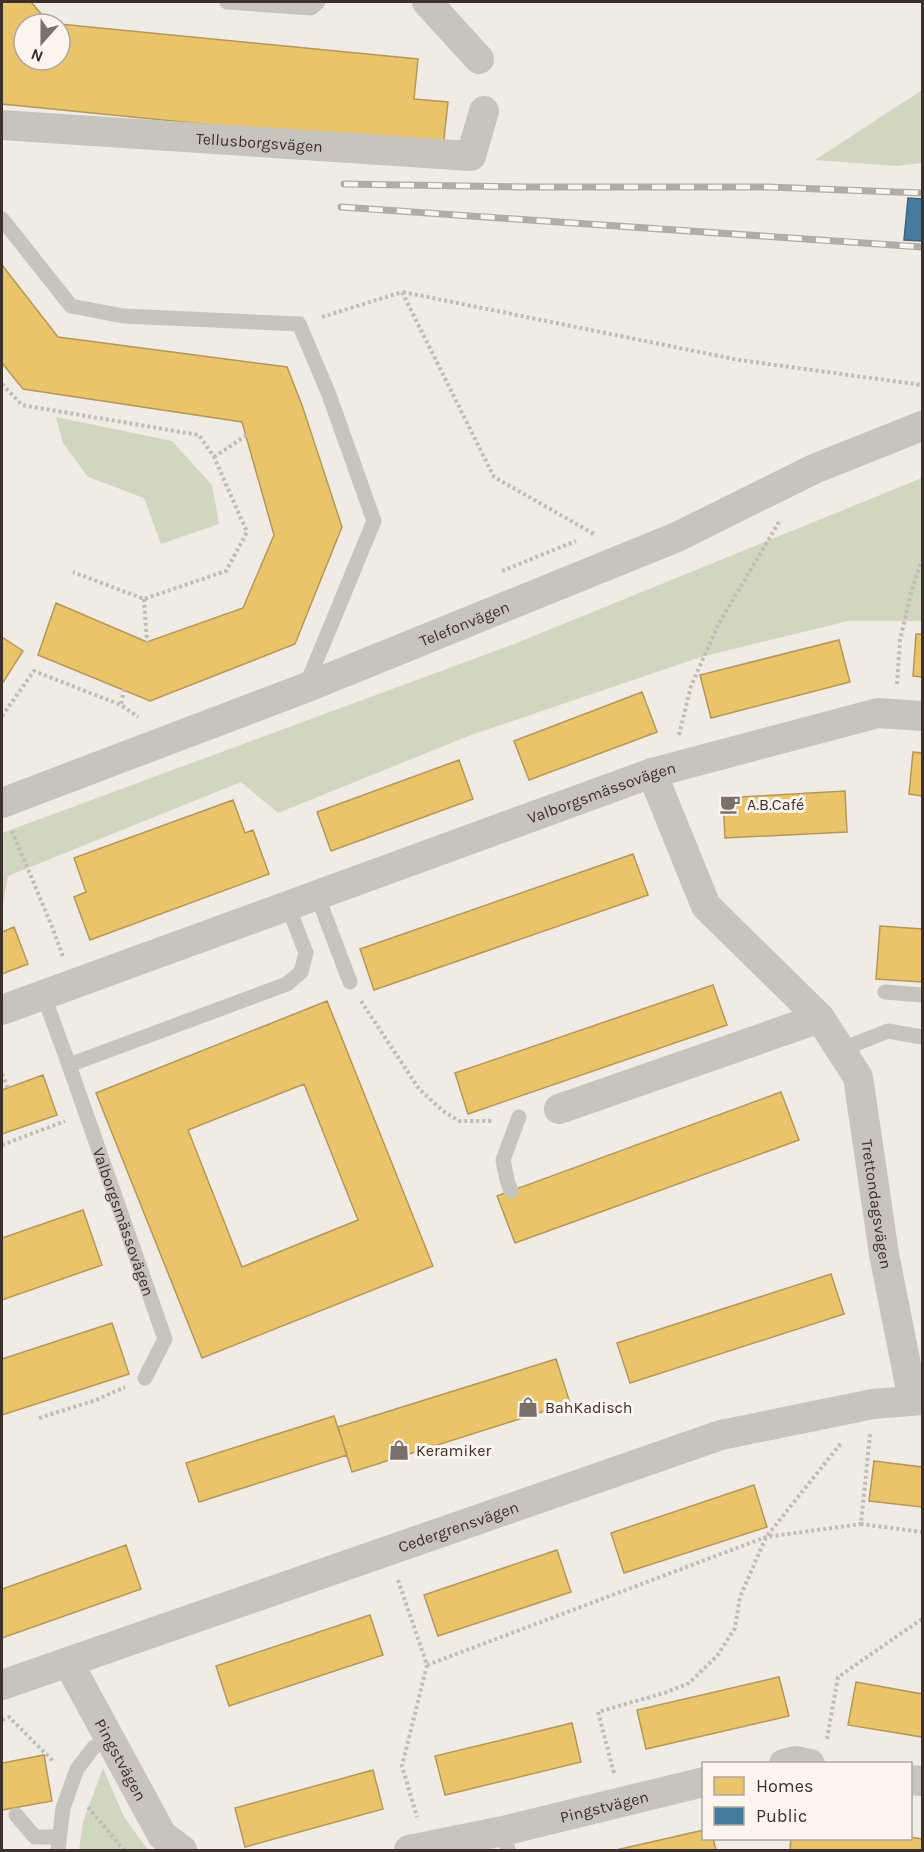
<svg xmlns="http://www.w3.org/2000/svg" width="924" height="1852" viewBox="0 0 924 1852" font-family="Karla,sans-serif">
<rect width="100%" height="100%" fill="#f0ebe5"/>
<path fill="#d1d6bf" d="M922,90V163L896,166L815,160Z
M56,417L172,441L212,485L219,524L161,544L144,498L88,477L63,443Z
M922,478V621H848L701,657L471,735L278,813L241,782L8,876L2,909V833L514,644Z
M103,1768L124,1817L148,1850H79L83,1822Z"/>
<path fill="#e9c46a" stroke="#b59857" stroke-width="1.5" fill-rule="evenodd" d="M2,2H31L49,23L60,24H24V60H60V24L418,59L414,99L448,102L443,148L2,104Z
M2,265L58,337L287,367L302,405L342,527L295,644L150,701L38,655L56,603L147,642L243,608L274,535L242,422L23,389L2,363Z
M916,634H922V677L913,676Z
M2,637L23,651L2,684Z
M839,640L850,682L711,718L700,675Z
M642,692L657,732L529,780L514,741Z
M913,752L922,753V796L909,794Z
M459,760L473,799L331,851L317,812Z
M845,791L847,832L725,838L723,798Z
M233,800L245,833L253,830L269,874L90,940L74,897L86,892L74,858Z
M633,854L648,895L374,990L360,949Z
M880,926L922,929V982L876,979Z
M14,927L28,964L2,974V932Z
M713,985L727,1025L468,1114L455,1073Z
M327,1001L433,1266L202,1358L96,1093ZM304,1084L358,1220L242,1267L188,1130Z
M43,1075L57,1115L2,1134V1090Z
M781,1092L799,1140L515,1243L497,1196Z
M83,1210L102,1265L2,1300V1238Z
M831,1274L844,1314L630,1383L617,1343Z
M112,1323L129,1374L2,1415V1359Z
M556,1359L570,1403L352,1472L338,1427Z
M334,1416L347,1455L199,1502L186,1463Z
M874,1461L922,1467V1507L869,1501Z
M754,1485L767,1527L624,1573L611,1533Z
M126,1545L141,1589L2,1638V1589Z
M557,1550L571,1592L438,1636L424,1595Z
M370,1615L383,1655L229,1706L216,1666Z
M779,1677L789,1716L646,1749L637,1710Z
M856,1682L922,1694V1737L848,1725Z
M572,1723L581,1762L445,1795L435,1756Z
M44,1755L52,1801L2,1810V1763Z
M373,1770L383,1809L245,1847L235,1808Z
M704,1830V1838H713L716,1850H616Z
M910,1837L922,1839V1850H790L791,1838Z"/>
<path fill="#457b9d" stroke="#42647b" stroke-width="1.5" d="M908,198L922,199V241L904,240Z"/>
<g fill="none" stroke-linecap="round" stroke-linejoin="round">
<path stroke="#c2bbb6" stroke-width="4" stroke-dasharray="3 3" stroke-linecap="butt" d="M403,292L739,360L922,385
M322,317L402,292L494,477L594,534L591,535
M2,384L22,405L199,435L214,457L247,532L226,571L144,599L73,572
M214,457L247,435
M502,571L576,541
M144,599L147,642
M897,684L900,640L912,589L922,560
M124,689L121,705L138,717
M2,716L34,671L121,705
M679,735L691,686L718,625L779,522
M12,831L53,929L63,957
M361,1001L419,1089L443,1111L459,1121H493
M2,1074L8,1088
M2,1145L65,1121
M39,1418L96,1400L125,1387
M870,1434L861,1524L922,1532
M398,1580L427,1665L402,1766L417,1817
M427,1665L766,1537L861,1524
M2,1720L9,1717L54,1762
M827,1739L838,1677L922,1619
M614,1773L598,1712L667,1692L689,1683L717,1656L735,1628L740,1597L766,1537L842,1442
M88,1807L124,1850"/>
<g stroke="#c9c3be" stroke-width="15">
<path d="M227,2L311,8L318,2"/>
<path d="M2,219L71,306L123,316L299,324L328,392L374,521L305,688"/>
<path d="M317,895L350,982"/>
<path d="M885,992L922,995"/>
<path d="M43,994L69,1065L287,984L301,972L306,953L288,906"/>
<path d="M840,1050L888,1031L922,1037"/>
<path id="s1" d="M69,1065L165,1339L145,1378"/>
<path d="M511,1191L507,1180L503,1160L519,1117"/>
<path d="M16,1815L35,1837H59"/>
<path d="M503,1831L508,1850"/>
<path d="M58,1850L63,1808L77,1769L94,1747"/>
</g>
<g stroke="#c9c3be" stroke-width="30">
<path d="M427,2L479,59"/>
<path id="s2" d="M2,125L471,156L484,111"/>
<path id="s3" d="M652,773L706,906L820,1018L858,1077L884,1254L913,1400"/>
<path id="s4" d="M2,803L305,688L677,537L814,469L922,426"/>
<path id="s5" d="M2,1010L652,773L878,713L922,716"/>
<path d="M559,1109L820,1018"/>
<path id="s6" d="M68,1662L162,1835L182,1850"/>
<path id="s7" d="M2,1685L721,1435L873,1404L922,1400"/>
<path d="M784,1764L795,1761L810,1764"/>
<path d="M910,1780L922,1781"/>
<path id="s8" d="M409,1850L503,1831L704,1782"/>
</g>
<g stroke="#b1aca8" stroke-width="7">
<path id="rail" d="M344,184L529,187H768L922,193
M341,207L922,247"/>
</g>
<use href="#rail" stroke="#fbf5ee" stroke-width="4.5" stroke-dasharray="14" stroke-linecap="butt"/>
</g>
<defs>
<g id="cafe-bare" transform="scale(1.62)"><path d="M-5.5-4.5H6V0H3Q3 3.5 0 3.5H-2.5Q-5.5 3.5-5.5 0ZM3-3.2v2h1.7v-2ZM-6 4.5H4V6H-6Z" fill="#7a716c" stroke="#fbf5ee" stroke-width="2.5" paint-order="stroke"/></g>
<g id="shop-bare" transform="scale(1.62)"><path d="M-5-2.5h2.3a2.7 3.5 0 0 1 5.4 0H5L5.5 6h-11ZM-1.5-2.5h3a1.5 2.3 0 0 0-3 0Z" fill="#7a716c" stroke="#fbf5ee" stroke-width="2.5" paint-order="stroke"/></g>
</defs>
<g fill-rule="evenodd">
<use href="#cafe-bare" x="730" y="804"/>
<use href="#shop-bare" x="528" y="1407"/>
<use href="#shop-bare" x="399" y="1450"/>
</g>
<g text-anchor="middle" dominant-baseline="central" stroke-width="6" stroke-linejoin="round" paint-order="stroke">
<g font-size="16" fill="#3b302b" stroke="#fbf5ee">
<text stroke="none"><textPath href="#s2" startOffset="258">Tellusborgsvägen</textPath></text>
<text stroke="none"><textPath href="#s4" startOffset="496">Telefonvägen</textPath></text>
<text stroke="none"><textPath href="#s5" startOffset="638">Valborgsmässovägen</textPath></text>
<text stroke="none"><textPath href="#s3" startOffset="502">Trettondagsvägen</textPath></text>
<text stroke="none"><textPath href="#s1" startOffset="166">Valborgsmässovägen</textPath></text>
<text stroke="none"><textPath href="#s7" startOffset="483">Cedergrensvägen</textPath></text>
<text stroke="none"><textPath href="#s6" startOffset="111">Pingstvägen</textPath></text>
<text stroke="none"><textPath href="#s8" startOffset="200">Pingstvägen</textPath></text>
</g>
<g font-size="16" fill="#3b302b" stroke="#fbf5ee" text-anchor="start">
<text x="747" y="804">A.B.Café</text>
<text x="545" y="1407">BahKadisch</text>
<text x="416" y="1450">Keramiker</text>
</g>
</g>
<rect width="924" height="1852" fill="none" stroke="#3b302b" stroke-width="6"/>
<rect x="702" y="1762" width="210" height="78" fill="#fbf5ee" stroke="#aea6a0" stroke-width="1.5"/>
<rect x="714" y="1777" width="30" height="18" fill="#e9c46a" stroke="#aea6a0" stroke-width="1.5"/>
<text x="756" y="1792" font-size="18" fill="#3b302b">Homes</text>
<rect x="714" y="1807" width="30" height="18" fill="#457b9d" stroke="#aea6a0" stroke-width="1.5"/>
<text x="756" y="1822" font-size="18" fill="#3b302b">Public</text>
<g transform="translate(42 42) rotate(201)"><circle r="28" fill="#fbf5ee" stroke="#aea6a0" stroke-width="1.5"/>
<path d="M0-4.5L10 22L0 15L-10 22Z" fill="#7a716c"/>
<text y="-9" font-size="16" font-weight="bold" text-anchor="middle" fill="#3b302b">N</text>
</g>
</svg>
